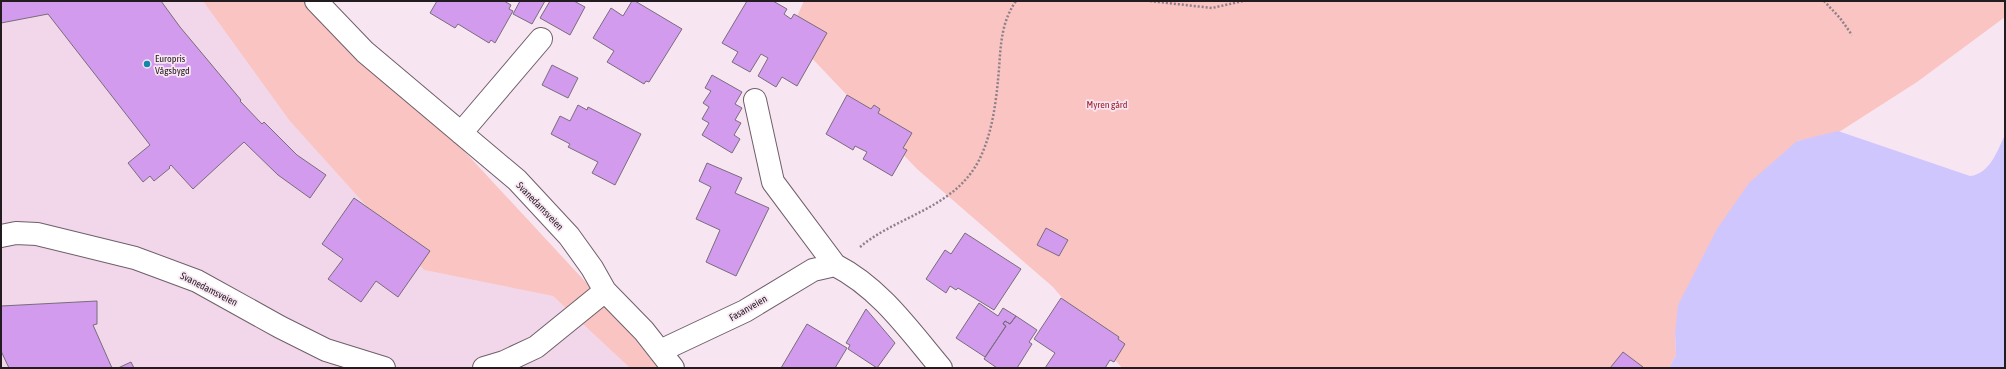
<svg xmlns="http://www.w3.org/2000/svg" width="2006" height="369" viewBox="0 0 2006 369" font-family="'Asap Condensed',sans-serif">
<rect width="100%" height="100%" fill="#f8e5f2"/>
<path fill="#f1d7e9" d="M1,1H203L289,120L424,270L553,296L630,368H1Z"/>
<path fill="#f9c4c1" d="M203,1H328L361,40L607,305L658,368H630L553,296L424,270L289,120Z
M804,1H2005V17L1917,82L1839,132L1797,141L1675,333L1676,355L1669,368H1122L1053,287L917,169L789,34Z"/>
<path fill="#d0c6fe" d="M1838,131L1970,176C1990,174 1997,151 2005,135V368H1669L1676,355L1675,333L1678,305L1717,229L1749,183L1797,141Z"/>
<path fill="#d39bed" stroke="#776d7c" d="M1,1H161L180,27L241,100L240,101L262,124L264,122L297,155L326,175L310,198L278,175L244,142L193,189L171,165L169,167L170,168L154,181L150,176L143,182L128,163L150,145L48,14L1,23Z
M437,1H504L511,5L509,9L513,11L495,43L491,40L489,43L458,24L455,28L430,13Z
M520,1H545L532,24L513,14Z
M550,1H574L585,7L570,35L540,18Z
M632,1H635L682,29L649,82L646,81L644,84L607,62L614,51L593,38L611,8L623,16Z
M747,1H773L787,9L784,14L791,19L794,14L827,33L797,86L782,77L776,87L758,76L768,58L761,54L750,72L732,62L738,52L722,43Z
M552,65L578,78L568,98L542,85Z
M712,75L742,92L735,104L742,108L735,120L741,123L734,135L740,139L732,153L702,135L709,123L702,119L709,107L703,103L711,91L705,88Z
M847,95L871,109L874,105L880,109L878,113L912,133L903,148L907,150L892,176L863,159L867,152L855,146L853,150L826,134Z
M578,105L587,110L588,107L641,134L615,185L592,173L598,162L568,147L570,144L551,134L560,116L570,121Z
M707,163L742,178L735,193L769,208L736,276L706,262L720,230L696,219L711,187L699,181Z
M354,198L430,251L398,297L376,281L361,302L328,279L343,259L322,244Z
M1046,228L1068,240L1059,256L1037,245Z
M965,233L1021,269L994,310L958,288L956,290L950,286L946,293L926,279L945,250L951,254Z
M1061,298L1119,337L1118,339L1125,344L1114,362L1110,360L1105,368H1045L1055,353L1034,339Z
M97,301V324L93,325L112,368H9L1,351V306Z
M979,303L998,316L1003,308L1016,316L1010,324L1005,321L1003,324L1006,326L985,357L956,338Z
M866,309L895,343L877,368L848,349L850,345L846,343Z
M1016,316L1037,330L1029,342L1032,344L1017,368H997L984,359L1006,326L1003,324L1005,321L1010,324Z
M807,324L847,348L835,368H781Z
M1623,352L1643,367L1642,368H1610Z
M131,362L134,368H118Z"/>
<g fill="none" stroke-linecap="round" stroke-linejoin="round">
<g stroke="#6f5f6a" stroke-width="24">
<path id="minor" d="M316,1L365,52L517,180L569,236L592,268L605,291L644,331L673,368
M755,100L773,182L835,265
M461,133L541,39
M1,236L16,233L37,234L135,258L197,281L280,327L326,350L384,368
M660,351L745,311L813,270L835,265C880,288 909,330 941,368
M484,368L504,362L536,347L605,291"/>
</g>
<path stroke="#8e818a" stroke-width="2.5" stroke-dasharray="2 2" stroke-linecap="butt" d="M1150,1L1212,8L1243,1
M1824,1L1840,18L1852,35
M860,247C892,220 939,211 967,178C989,153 995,112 998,80C1001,52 999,25 1016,1"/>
<use href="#minor" stroke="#fff" stroke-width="22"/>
</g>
<circle fill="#1087ab" stroke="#f8e5f2" stroke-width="1.5" cx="147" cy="64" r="4"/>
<g text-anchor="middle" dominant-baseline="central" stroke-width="3.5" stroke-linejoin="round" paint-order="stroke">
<g font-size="10" fill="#221b20" stroke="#f8e5f2" text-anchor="start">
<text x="155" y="58">Europris<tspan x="155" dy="12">Vågsbygd</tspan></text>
</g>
<g font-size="10" fill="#9b202c" stroke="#f8e5f2">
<text x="1107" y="104">Myren gård</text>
</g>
<g font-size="10" fill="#221b20" stroke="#f8e5f2">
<text transform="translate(540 206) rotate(46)">Svanedamsveien</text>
<text transform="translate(209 289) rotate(27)">Svanedamsveien</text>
<text transform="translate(748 308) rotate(-30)">Fasanveien</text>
</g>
</g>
<rect width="2006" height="369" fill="none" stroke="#221b20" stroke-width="4"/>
</svg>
